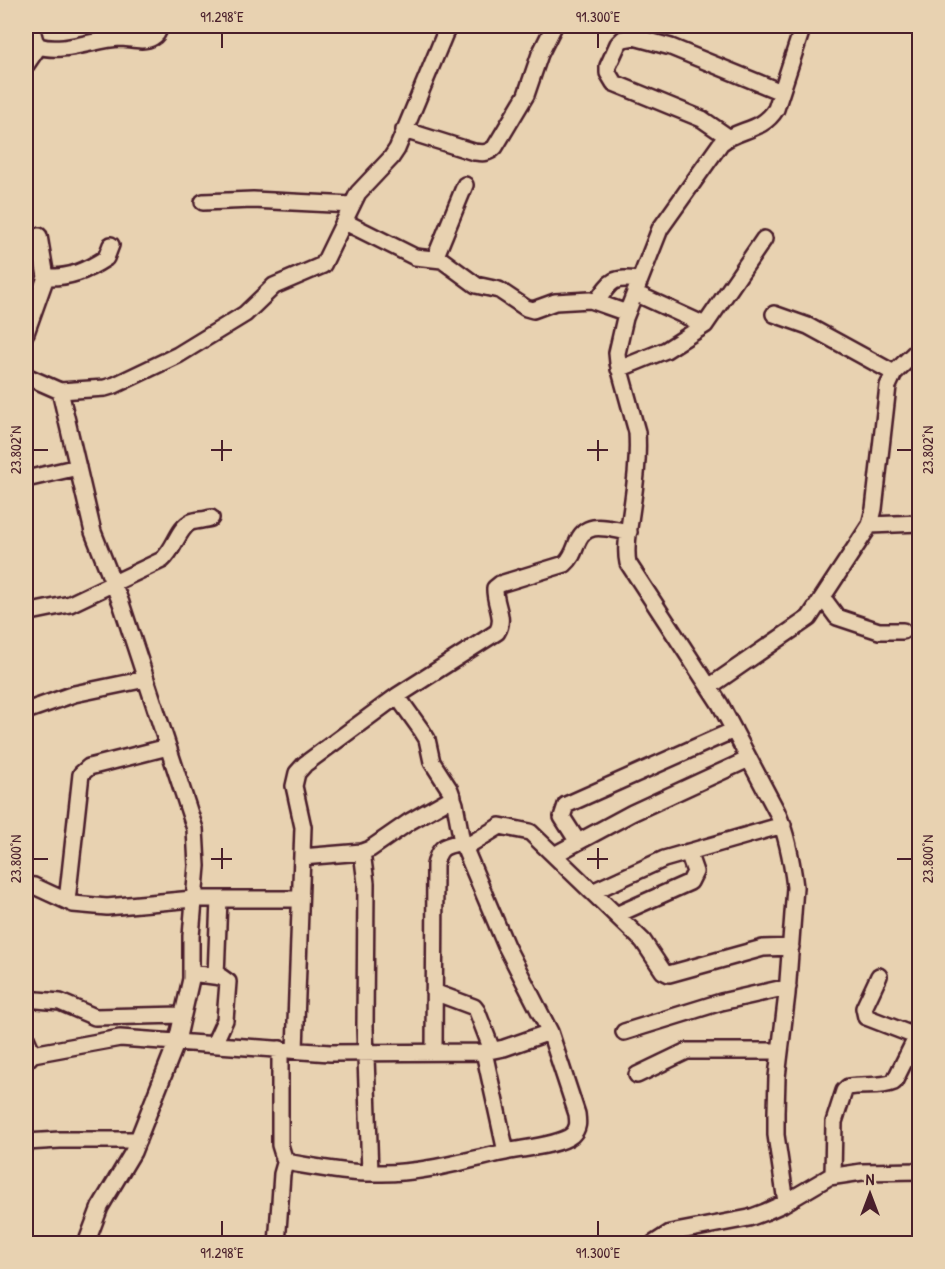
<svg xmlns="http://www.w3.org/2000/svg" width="945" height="1269" viewBox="0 0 945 1269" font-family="'Patrick Hand',sans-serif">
<rect width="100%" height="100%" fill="#e8d2b1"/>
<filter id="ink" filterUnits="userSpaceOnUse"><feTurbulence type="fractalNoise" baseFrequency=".0167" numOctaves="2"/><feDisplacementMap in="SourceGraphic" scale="12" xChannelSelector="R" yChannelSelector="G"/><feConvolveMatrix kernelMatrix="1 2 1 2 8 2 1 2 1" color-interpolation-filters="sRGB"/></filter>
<g filter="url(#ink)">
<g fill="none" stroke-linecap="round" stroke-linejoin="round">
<g stroke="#4a1f2b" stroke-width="20">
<path id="street" d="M31,26L35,41L39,46C62,54 96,39 120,38C130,38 143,43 153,37C157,35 159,30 160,26
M26,65L39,46
M404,130L474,152C483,153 488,154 495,147L526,95L540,54L554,26
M728,137L702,119L614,83L608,73V66L618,44L623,39L634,37L671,47L781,92
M203,202L253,200L352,205
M345,222L415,257L442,260L476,285L499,290L526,308L533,310L555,302L590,300L627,313
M435,258L465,185
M46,277C69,278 86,271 106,258L111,245
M635,293L705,325
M597,301C612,279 613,277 640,280
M774,314L808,326L894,373
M26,333L46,277L39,236
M619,369L666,350L705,325L764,239
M26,376L60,391L105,388L115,385L178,355L245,314L274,286L323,265L358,193L391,158L397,149L448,26
M60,391L93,532L121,603L195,829L197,866L191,936V979L177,1041L133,1152L100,1207L86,1244
M26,479L78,467
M870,525L920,523
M823,598L837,617L879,631H903
M26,613L70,604L162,560C175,549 178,528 191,522C197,520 205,520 211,518
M709,687L809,618L870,525L874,509L888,386L894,373L920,348
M26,711L74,694L146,679
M578,842L562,817L566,805L734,730
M464,848L500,826L530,832L643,941L663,971L669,974L763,948L791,947
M362,852L366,883L365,1028L370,1173
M554,855L632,813L749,759
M302,857L362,852L370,849L409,822L453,797
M26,885L34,886L73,904L107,907L193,899H300
M592,892L664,859L783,825
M67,901L81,774L89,767L168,747
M616,915L690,882L695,872L688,852
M191,973L221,977L228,982L225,1020L214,1044
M216,976L219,899
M434,992L474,1007L477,1011L492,1050
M26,999L60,1002L95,1017L183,1015
M624,1032L721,1002L788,987
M26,1038L33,1054
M280,1049V1145L284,1158L291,1163C321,1168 351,1174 382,1173C425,1173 468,1160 510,1151C526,1148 560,1145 572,1135C579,1128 578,1122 577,1114L550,1032L506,946L462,842L455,804L450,790L432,762L427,739L422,731L397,696
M295,1050L303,827L294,786L297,773L305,764L397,696L497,632C506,618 494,604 495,588L500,584L565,564C572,558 574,551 577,543C586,519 608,529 629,532
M434,1052L435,865C439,846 444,846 462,842
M484,1052L506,1152
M26,1061L33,1054L120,1038L330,1053L484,1052L504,1048L550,1032
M637,1075L687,1051H780
M26,1142L60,1140H138
M833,1176L834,1122L844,1091L848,1087C863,1084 880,1088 894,1082L915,1040L914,1037L910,1034L866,1017L864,1008L879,976
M786,1202L776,1135V1112L777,1077L787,994L795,887C792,862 787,835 777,812L720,704L628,563C625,549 628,535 630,521C634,492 639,462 637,432L618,363L617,353L625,318L660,229L721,143C739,128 762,132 776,109L803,26
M277,1244L282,1174L286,1160
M653,1244L670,1233L749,1218L765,1212L783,1204L829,1177L862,1172L920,1171"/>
</g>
<use href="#street" stroke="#e8d2b1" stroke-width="15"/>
</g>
</g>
<path fill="none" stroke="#4a1f2b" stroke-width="2" d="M222,33V48M598,33V48M222,440V461M598,440V461M33,450H48M211,450H232M587,450H608M897,450H912M222,848V869M598,848V869M33,859H48M211,859H232M587,859H608M897,859H912M222,1221V1236M598,1221V1236"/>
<rect width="945" height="1269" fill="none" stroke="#e8d2b1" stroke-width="66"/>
<g transform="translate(870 1194)" stroke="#e8d2b1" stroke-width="4.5" paint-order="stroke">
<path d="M0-4.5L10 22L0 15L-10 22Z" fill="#4a1f2b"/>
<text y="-9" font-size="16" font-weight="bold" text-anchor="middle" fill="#4a1f2b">N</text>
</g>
<rect x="33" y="33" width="879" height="1203" fill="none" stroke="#4a1f2b" stroke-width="2"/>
<g font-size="15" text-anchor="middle" fill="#4a1f2b">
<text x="222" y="22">91.298°E</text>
<text x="598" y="22">91.300°E</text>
<text transform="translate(16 450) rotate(-90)" y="5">23.802°N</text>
<text transform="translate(928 450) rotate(-90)" y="5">23.802°N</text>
<text transform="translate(16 859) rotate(-90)" y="5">23.800°N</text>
<text transform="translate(928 859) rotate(-90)" y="5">23.800°N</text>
<text x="222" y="1258">91.298°E</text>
<text x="598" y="1258">91.300°E</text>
</g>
</svg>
